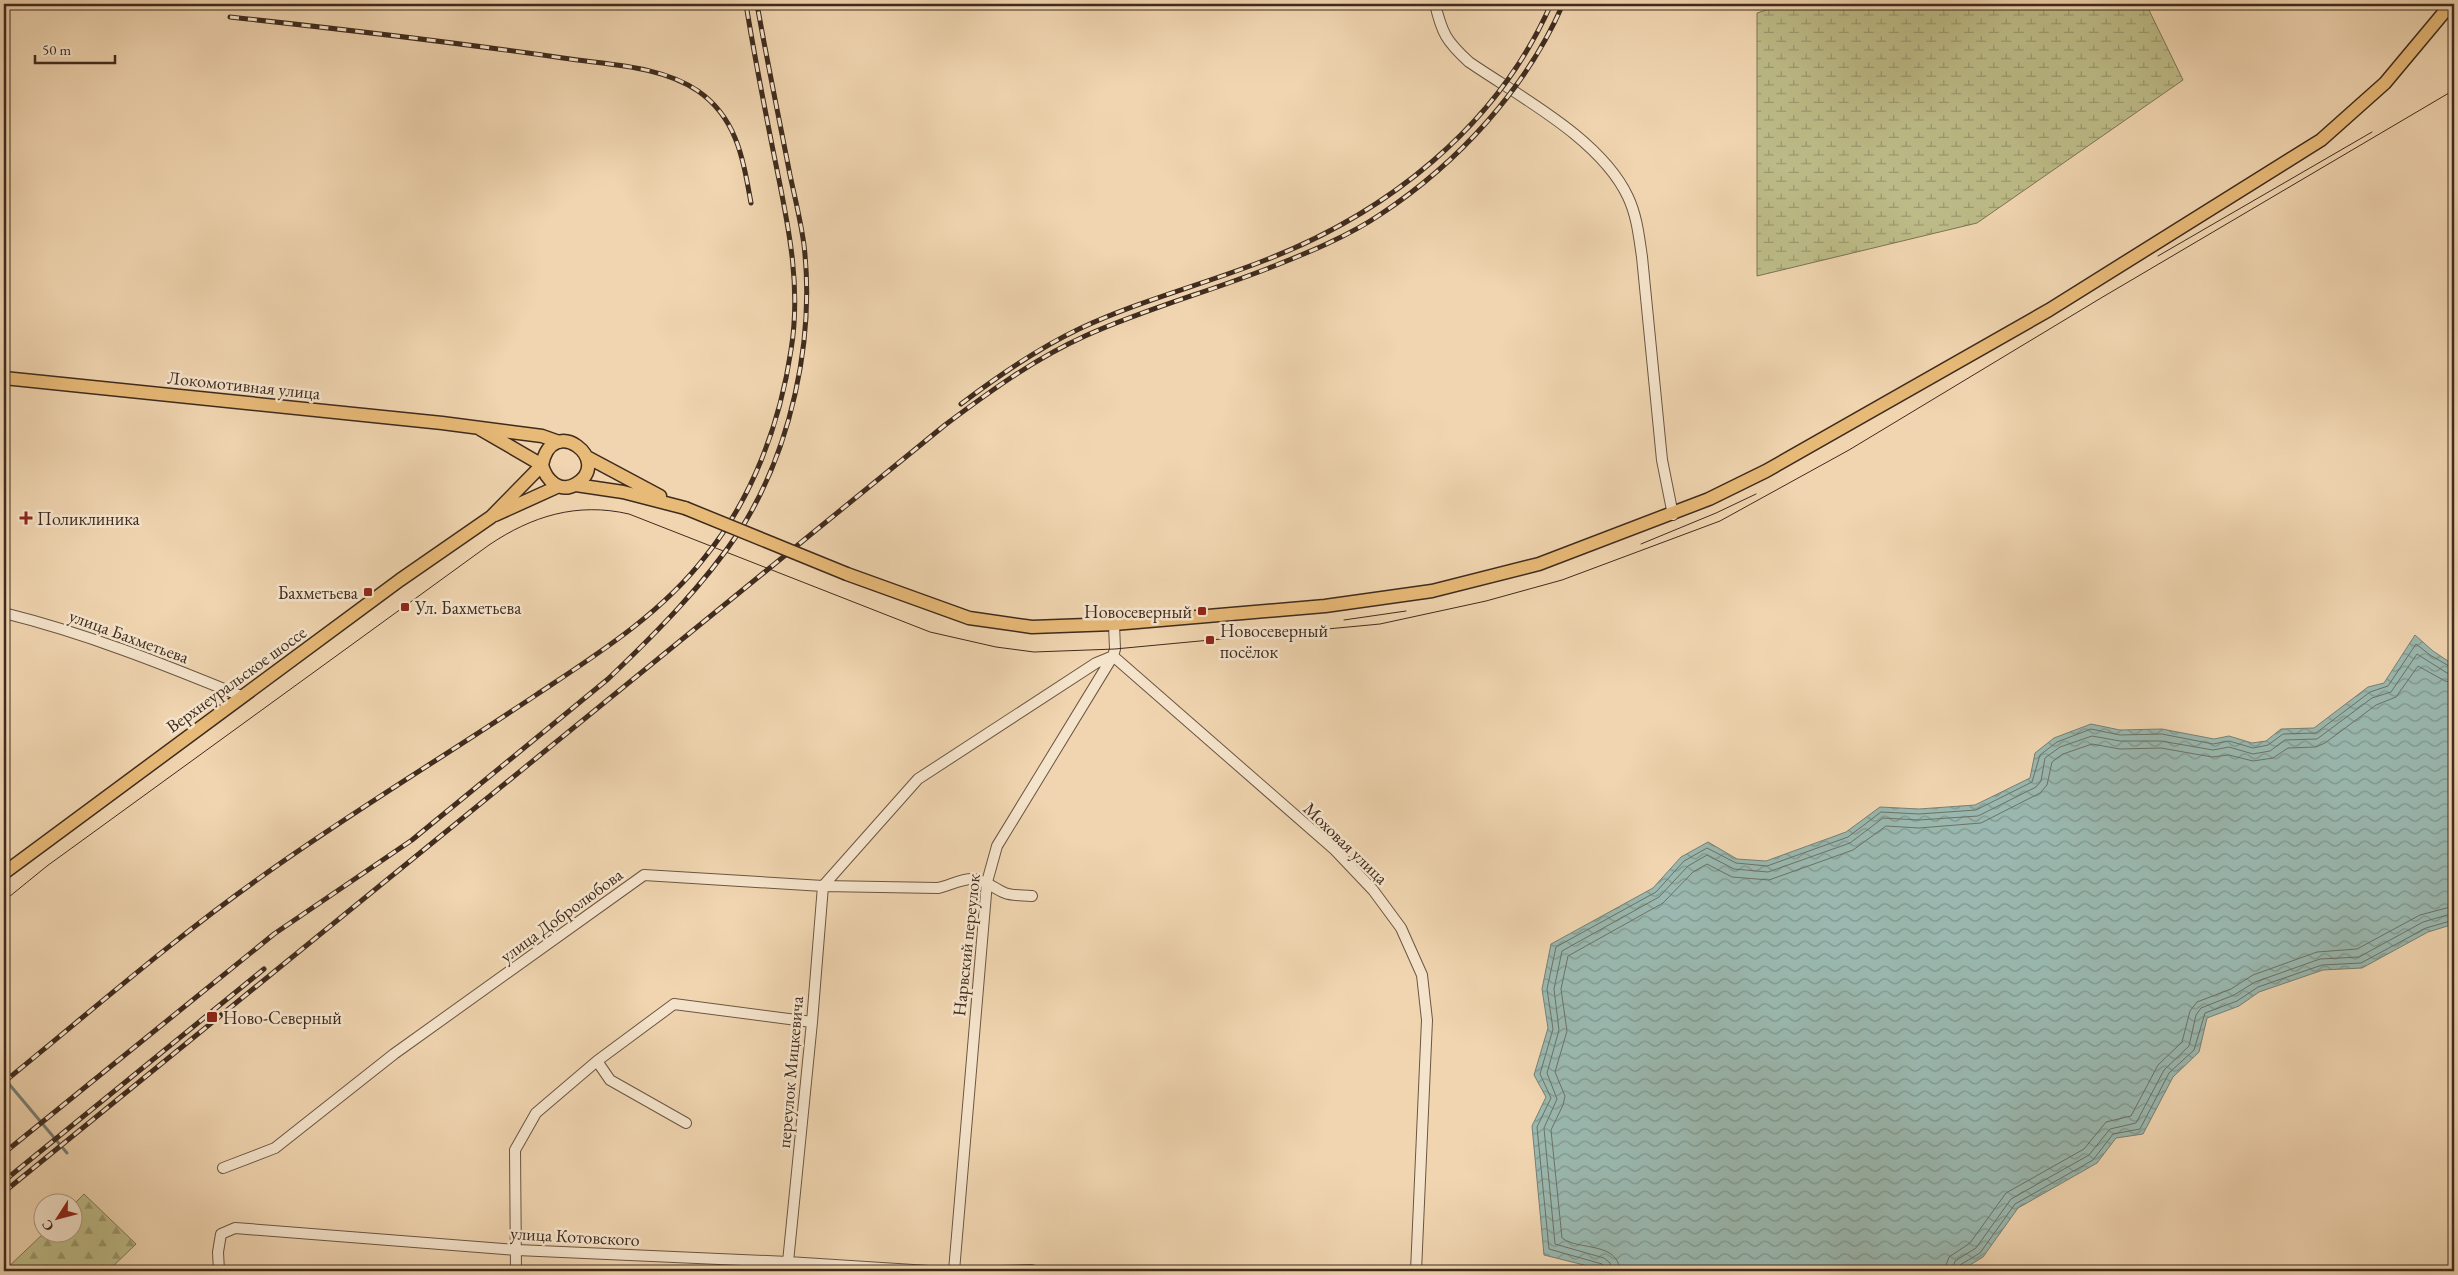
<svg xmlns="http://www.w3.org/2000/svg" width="2458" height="1275" viewBox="0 0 2458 1275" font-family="'EB Garamond',serif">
<defs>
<pattern id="forest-firs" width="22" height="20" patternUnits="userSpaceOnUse" patternTransform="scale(1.25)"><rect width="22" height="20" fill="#bdbc88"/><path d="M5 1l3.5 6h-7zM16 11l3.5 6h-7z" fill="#9b996f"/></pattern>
<pattern id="wetland-marsh" width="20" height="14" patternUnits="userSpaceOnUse" patternTransform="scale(1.25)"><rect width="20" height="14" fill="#bdbc88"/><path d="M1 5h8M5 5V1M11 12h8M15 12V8" fill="none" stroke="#9b996f"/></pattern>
<pattern id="water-waves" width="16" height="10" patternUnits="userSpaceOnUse" patternTransform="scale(1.25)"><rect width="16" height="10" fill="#9ab8af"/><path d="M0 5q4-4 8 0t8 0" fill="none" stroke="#7f968e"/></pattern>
</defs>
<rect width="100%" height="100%" fill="#f0d5b0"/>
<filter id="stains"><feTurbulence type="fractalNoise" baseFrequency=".004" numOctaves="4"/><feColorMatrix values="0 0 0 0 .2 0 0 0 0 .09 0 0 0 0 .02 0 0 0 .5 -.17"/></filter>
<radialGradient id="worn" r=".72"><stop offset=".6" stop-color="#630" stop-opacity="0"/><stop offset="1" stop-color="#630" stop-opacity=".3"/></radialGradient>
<path fill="url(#forest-firs)" stroke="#7e7453" d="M84,1194L136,1244L108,1271H4L44,1233L72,1232L73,1205Z"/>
<path fill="url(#wetland-marsh)" stroke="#7e7453" d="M1785,4H2146L2183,80L1977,223L1757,276V13Z"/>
<path fill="url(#water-waves)" stroke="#768075" d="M2415,635L2433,651L2454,665V924L2428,932L2362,968L2323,970L2259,992L2239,1006L2207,1018L2199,1052L2173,1077L2143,1134L2116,1138L2097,1163L2018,1208L1983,1257L1960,1271H1608L1544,1255L1532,1126L1546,1097L1534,1075L1548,1028L1542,989L1551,944L1653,888L1681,857L1708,842L1737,859L1766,861L1846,832L1880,807L1919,809L1975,805L2030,778L2035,753L2054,738L2091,724L2120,730L2162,729L2214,739L2229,736L2252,743L2266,741L2281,729L2314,728L2368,687L2384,683Z"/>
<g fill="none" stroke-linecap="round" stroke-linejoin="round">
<path stroke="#6c7266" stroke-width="1" d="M1606,1271L1602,1264L1549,1249L1537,1127L1551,1098L1540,1074L1553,1029L1547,989L1556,947L1656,892L1684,861L1707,848L1736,863L1767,866L1848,837L1881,812L1919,814L1976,810L2032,782L2040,755L2057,742L2091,729L2120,735L2162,734L2213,744L2229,741L2253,748L2268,745L2283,734L2316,733L2370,692L2388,686L2416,644L2430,655L2454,669
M1612,1271L1610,1263L1604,1258L1555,1244L1544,1128L1557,1099L1547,1073L1559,1030L1554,989L1562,951L1659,897L1688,866L1707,855L1734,869L1768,872L1850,843L1883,818L1919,820L1978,816L2036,787L2041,781L2045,758L2060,747L2092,736L2120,741H2161L2213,750L2229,747L2253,754L2270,751L2285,740L2317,739L2372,698L2391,692L2417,654L2447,673L2454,675
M1620,1271C1618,1241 1579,1251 1562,1238L1551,1130L1563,1105L1565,1096L1555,1072L1567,1031L1561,989L1568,956L1663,903L1693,872L1707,864L1732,877L1769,880L1853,850L1886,826L1919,828L1981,823L2040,793L2047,785L2052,762L2063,754L2092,744L2120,749L2161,748L2212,757L2229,755L2253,761L2273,758L2288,748L2316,747L2325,743L2376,705L2396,697L2418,666L2445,681L2454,683
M1944,1271L1949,1257L1970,1243L2006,1193L2084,1149L2106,1122L2131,1116L2158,1065L2182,1042L2190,1011L2197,1002L2231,989L2253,975L2317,952L2357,949L2420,915L2454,906
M1952,1271L1955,1261L1976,1248L2011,1199L2089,1155L2110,1129L2136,1123L2164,1070L2189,1046L2196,1015L2201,1008L2234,995L2255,982L2320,959L2359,957L2423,922L2454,913
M1958,1271L1960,1265L1980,1253L2015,1204L2093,1160L2113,1134L2140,1129L2169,1073L2194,1050L2205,1013L2237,1001L2258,987L2322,965L2361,963L2426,928L2454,920"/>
<path stroke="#768075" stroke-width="3" d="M4,1078L67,1153"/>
<g stroke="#6b5642" stroke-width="12">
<path id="minor" d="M1435,4C1442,33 1446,41 1469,62C1520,97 1601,139 1628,197C1637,216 1639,237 1642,257L1662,460L1673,515
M4,613C85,633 163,664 241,696
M1113,656L1335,850L1373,890L1401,928L1422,975L1427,1020L1416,1271
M597,1061L674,1004L812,1022
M223,1168L275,1148L394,1054L644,875L823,886L938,888C949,886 960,879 972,879C986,880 993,888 1005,893C1012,896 1024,895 1032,896
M788,1262L812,1022L823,886L918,779L1096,663L1113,656
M219,1271L218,1252L221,1234L235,1228L517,1250L788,1262L929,1271
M516,1271L515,1150L536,1113L597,1061L610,1080L686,1123
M954,1271L987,882L997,846L1113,656L1115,649L1114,624
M1001,1271L1032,1270"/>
</g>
<g stroke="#3f2b1e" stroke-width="15">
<path id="major" d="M4,378L442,423L542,436L559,442
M587,457L660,496
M576,485L623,492L685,508
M495,515L559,486
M847,574L969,618L1032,627L1114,624L1325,606L1432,591L1539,564L1709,499L1766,471L2049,310L2321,140L2385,83L2451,4
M4,873L400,580L491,517L542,465C552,412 614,461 576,484C560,494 546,480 542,465L480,429"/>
</g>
<use href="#minor" stroke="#f5e4cc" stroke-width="10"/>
<use href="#major" stroke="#e8ba78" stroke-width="12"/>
<path stroke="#3f2b1e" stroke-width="1" d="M2158,256L2372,132
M1641,544L1716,513L1756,494
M1344,620L1406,611
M4,901L47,866L489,545C532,516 577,502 629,514L930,632L996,647L1034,652L1115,649L1380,624L1486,601L1562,580L1720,521L1849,450L2101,298L2454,90"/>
<g stroke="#3f2b1e" stroke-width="5">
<path id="rail" d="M230,17C341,29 452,42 563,58C607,65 660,65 698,91C737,118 743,159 751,203
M961,404C998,376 1037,349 1079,329C1138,301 1202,285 1263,261C1386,214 1497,127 1551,4
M4,1082C89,1013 172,940 261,877C350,813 445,756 536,695C596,655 660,615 705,557C752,499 780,424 791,350C802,283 787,220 774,155C764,105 754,54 746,4
M4,1153L274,934L412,840L608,679C655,634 703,586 739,532C791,451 815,340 804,245C801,222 795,198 790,175C779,118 767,61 757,4
M4,1181L264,969
M4,1192L945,425C989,392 1034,359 1085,336C1145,309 1208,292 1269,268C1307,253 1347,237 1381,214C1458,163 1526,89 1563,4"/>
</g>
<use href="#rail" stroke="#f5e4cc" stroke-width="3" stroke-dasharray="9" stroke-linecap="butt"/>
<g stroke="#3f2b1e" stroke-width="15" stroke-linecap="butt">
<path id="major-bridge" d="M685,508L847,574"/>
</g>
<use href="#major-bridge" stroke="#e8ba78" stroke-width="12"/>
</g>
<g fill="#8f2418" stroke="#f5e4cc" stroke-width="2">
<path d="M23.5 510.5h5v5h5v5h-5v5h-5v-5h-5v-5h5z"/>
<rect x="363" y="587" width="10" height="10" rx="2.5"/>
<rect x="400" y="602" width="10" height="10" rx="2.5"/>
<rect x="1197" y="606" width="10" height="10" rx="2.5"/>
<rect x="1205" y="635" width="10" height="10" rx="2.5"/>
<rect x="206" y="1011" width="12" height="12" rx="2.5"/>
</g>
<g text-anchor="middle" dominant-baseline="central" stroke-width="5" stroke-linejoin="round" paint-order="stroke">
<g font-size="18" fill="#3f2b1e" stroke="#f5e4cc">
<text transform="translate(244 385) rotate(6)">Локомотивная улица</text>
<text transform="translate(129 636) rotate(20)">улица Бахметьева</text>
<text transform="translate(236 679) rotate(-36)">Верхнеуральское шоссе</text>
<text transform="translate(1346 843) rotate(44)">Моховая улица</text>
<text transform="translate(561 915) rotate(-36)">улица Добролюбова</text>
<text transform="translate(966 945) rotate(-84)">Нарвский переулок</text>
<text transform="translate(790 1072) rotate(-85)">переулок Мицкевича</text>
<text transform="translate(575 1236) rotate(3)">улица Котовского</text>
</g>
<g font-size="18" fill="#3f2b1e" stroke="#f5e4cc" text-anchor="start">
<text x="37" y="518">Поликлиника</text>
<text x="358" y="592" text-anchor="end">Бахметьева</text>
<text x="415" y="607">Ул. Бахметьева</text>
<text x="1192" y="611" text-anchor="end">Новосеверный</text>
<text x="1220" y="630">Новосеверный<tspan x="1220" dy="21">посёлок</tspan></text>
<text x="223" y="1017">Ново-Северный</text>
</g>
</g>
<rect width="2458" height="1275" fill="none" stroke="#f0d5b0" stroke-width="20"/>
<rect x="5" y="5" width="2448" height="1265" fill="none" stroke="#3f2b1e" stroke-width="2.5"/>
<rect x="10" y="10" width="2438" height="1255" fill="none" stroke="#3f2b1e"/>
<g transform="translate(58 1218) rotate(234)"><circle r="24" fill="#f5e4cc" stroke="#ac9a86"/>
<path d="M0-4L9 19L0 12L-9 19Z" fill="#8f2418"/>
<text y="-8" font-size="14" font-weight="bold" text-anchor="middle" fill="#3f2b1e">С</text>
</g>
<path d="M35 55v8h80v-8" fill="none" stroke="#3f2b1e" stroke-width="2.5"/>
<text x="42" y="55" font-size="15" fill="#3f2b1e" stroke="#f5e4cc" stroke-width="4" paint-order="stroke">50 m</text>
<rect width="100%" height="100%" filter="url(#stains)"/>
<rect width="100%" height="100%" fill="url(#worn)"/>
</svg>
